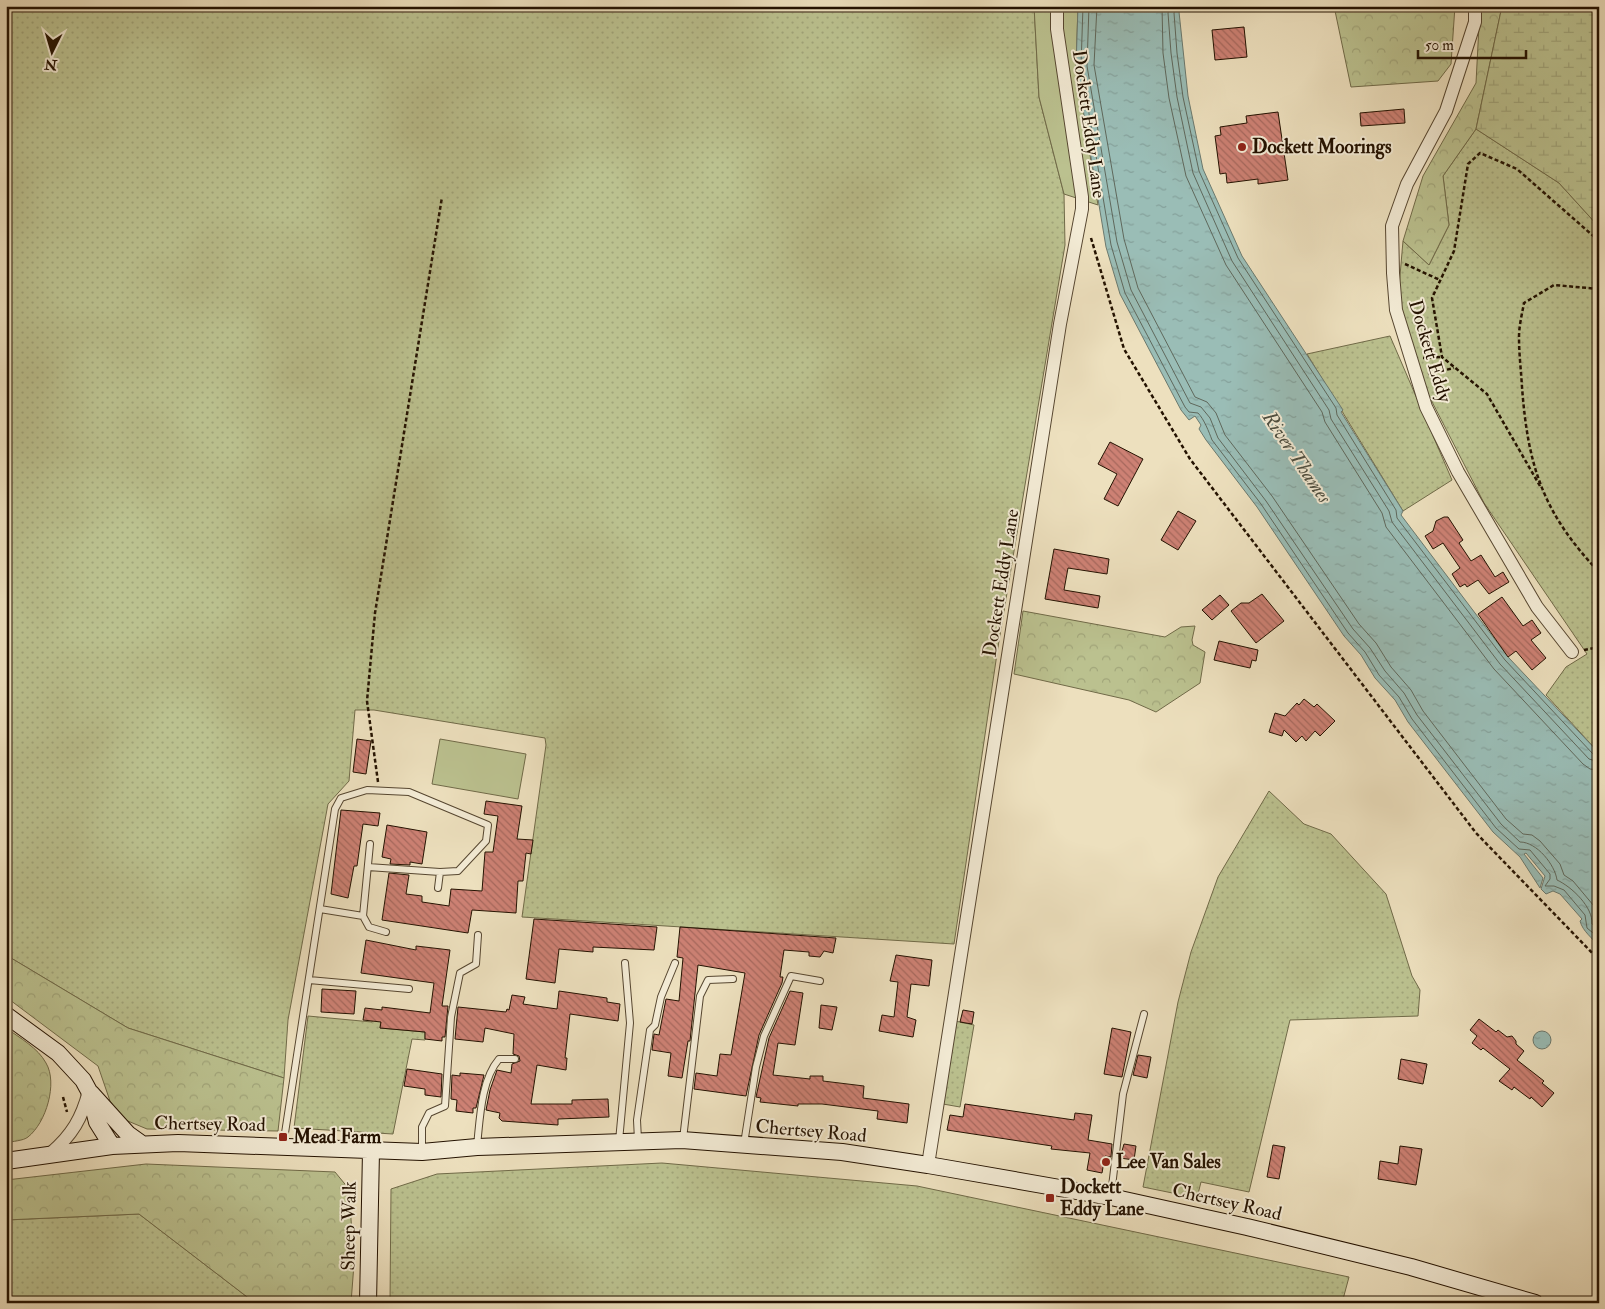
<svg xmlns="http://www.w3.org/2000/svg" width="1605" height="1309" viewBox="0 0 1605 1309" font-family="'IM FELL Double Pica',serif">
<defs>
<pattern id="grass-dots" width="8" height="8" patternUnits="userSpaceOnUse" patternTransform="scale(1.25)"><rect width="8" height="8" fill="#bbc18f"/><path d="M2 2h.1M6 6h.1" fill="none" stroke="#a1a57a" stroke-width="1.8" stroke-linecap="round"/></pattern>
<pattern id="forest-crowns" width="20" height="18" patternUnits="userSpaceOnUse" patternTransform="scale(1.25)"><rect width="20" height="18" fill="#bbc18f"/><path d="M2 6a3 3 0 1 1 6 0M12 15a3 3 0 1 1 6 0" fill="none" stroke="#a1a57a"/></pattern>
<pattern id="wetland-marsh" width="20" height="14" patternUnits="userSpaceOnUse" patternTransform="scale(1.25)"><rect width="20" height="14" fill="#bbc18f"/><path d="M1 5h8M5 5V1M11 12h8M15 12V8" fill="none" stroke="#a1a57a"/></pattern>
<pattern id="water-ripples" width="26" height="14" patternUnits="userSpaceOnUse" patternTransform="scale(1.25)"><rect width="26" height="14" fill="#9abdb6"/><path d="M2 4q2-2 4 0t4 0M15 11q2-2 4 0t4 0" fill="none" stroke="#85a19b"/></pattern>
<pattern id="building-back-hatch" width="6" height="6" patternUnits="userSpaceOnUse" patternTransform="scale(1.25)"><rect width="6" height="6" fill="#cd8174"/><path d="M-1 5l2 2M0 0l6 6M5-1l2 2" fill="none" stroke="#a6685d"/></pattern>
</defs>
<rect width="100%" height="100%" fill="#ede0be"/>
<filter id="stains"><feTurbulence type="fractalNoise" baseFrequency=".004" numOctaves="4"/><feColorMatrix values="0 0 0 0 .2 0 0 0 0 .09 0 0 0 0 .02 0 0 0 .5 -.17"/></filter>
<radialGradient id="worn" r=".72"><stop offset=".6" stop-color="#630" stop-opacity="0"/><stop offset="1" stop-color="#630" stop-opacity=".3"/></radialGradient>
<path fill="url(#grass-dots)" stroke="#706a48" d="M6,6H1034L1039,97L1064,194L1065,245L998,647L954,944L522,917L546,745L545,738L374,710H355L349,781L328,804L288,1020L284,1078L128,1028L6,955Z
M1476,129L1559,183L1599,227V753L1546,695L1566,667L1587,654L1484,503L1428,394L1398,299L1403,241L1429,265L1449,225L1443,176Z
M1390,336L1452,480L1403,511L1307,354Z
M1269,791L1304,824L1331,834L1386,894L1412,976L1420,990L1418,1016L1290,1020L1249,1192L1201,1182L1197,1198L1143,1187L1178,1002L1191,952L1218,877Z
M308,1016L372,1022L373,1018H381L380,1028L425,1032V1040L412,1039L393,1134L294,1128Z
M955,1021L974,1025L960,1107L943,1104Z
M662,1163L917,1186L1349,1277L1342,1303H390L391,1189L437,1174Z
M139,1214L255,1303H6V1220Z"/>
<path fill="url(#forest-crowns)" stroke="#706a48" d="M1334,6H1455L1451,64L1438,81L1351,87Z
M1480,6H1502L1476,129L1443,176L1449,225L1429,265L1403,241L1423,176L1476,83Z
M1023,611L1165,637L1181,627L1195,626L1192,640L1193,645L1205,652L1200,683L1156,712L1129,700L1014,674Z
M6,955L128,1028L284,1078L278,1131L147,1129L123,1119L110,1101L98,1066L6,997Z
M6,1028C20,1038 38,1048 46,1063C58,1083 46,1123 28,1137C23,1141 13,1141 6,1143Z
M146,1164L335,1172L349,1189L354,1264L351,1303H255L139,1214L6,1220V1180Z"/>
<path fill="url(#wetland-marsh)" stroke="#706a48" d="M1502,6H1599V227L1559,183L1476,129Z"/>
<path fill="#bbc18f" stroke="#706a48" d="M1034,6H1078L1076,67L1098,205L1064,194L1039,97Z
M440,739L526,754L518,799L432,784Z"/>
<path fill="url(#water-ripples)" stroke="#6b796e" d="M1078,6H1182V11L1179,12L1188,96L1203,169L1242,256L1343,410L1341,412L1403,511L1401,515L1509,658L1599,753V947C1592,937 1583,932 1580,921L1582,919L1560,894L1553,891L1546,894L1541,889L1545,876L1526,853L1524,854L1543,878L1540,888L1520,857L1493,832L1408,722L1395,700L1375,678L1361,655L1344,636L1257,507L1206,440L1199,429L1201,425L1195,416L1189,420L1181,410L1120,294L1106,247L1076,67Z
M1533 1040a9 9 0 1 1 18 0a9 9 0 1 1-18 0Z"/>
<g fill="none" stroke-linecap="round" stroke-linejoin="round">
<path stroke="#5f685c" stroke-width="1" d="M1083,6L1081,66L1111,245L1125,293L1185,407L1189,412L1198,413C1204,419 1209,432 1212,440L1261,504L1348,633L1365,652L1379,675L1399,697L1412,719L1496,828L1519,849L1530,850L1550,874V879L1545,886H1554L1564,890L1585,915L1587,928L1599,938
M1089,6L1087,66L1117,242L1131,290L1190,403L1201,407L1210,418L1218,438L1266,501L1353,629L1370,648L1385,671L1404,693L1417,715L1501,824L1520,842C1537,842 1555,865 1557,880C1572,887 1593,907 1592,924L1599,928
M1097,6L1094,65L1124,239L1138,288L1195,397L1207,402L1216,413L1225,435L1272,496L1359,624L1376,643L1391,667L1411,690L1423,711L1506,819L1523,834L1532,835L1540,841L1560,864L1564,875L1573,881L1599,912
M1162,6L1163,53L1169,98L1186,176L1226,265L1322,412L1325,422L1382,513L1386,527L1494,669L1583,764L1590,769L1599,770
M1170,6L1168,13L1171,53L1177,97L1193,173L1232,261L1329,410L1331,419L1389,511L1392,522L1500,664L1589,759L1599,762
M1177,6L1174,13L1177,53L1183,97L1199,171L1238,258L1336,408L1337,415L1396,510L1397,518L1505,660L1593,754L1599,756"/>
</g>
<path fill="url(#building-back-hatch)" stroke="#241201" d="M1244,27L1247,57L1215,60L1212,30Z
M1404,109L1405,123L1361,126L1360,113Z
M1278,112L1288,180L1258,184V179L1227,183L1226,173L1220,174L1215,136L1221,135L1220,127L1247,123L1246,116Z
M1110,442L1143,459L1118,506L1104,499L1117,474L1098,464Z
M1178,511L1196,521L1178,550L1161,540Z
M1444,517H1448L1463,540L1459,543L1471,561L1481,555L1495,577L1503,572L1509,582L1489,594L1478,580L1467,587L1465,584L1460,587L1452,574L1460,568L1443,543L1433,549L1425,536L1433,531L1436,521Z
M1054,549L1109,559L1107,574L1068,568L1064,590L1100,596L1098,608L1045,599Z
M1262,594L1284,621L1256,643L1231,611L1241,603H1249Z
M1220,595L1229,605L1212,620L1202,610Z
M1502,597L1523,626L1532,620L1541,633L1531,640L1546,658L1532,670L1516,651L1508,657L1478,614Z
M1219,641L1258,650L1256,661L1252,660L1250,668L1214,660Z
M1304,699L1314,707L1317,704L1335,721L1320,736L1315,731L1306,741L1302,736L1296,742L1284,730L1282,736L1269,732L1275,713L1285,716L1297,703L1299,705Z
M357,739L371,741L366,774L353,772Z
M486,801L522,806L517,839L533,840L531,854L526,853L523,881H518L516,913L472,910L468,933L382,920L389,873L409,875L406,894L422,896V902L449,906L451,889L482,891L485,852H493L498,816L484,814Z
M341,810L380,813L378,826L363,824L357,866H354L348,898L331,894Z
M387,825L427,832L422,864L410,862V865L390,864L391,859L382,857Z
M534,919L657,927L654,950L593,947V952L559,949L555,983L526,979Z
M680,927L836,938L833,953L824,951L820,957L809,956V952L784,950L780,977H783L782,983L759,1035L746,1096L694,1089L696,1073L717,1076L720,1054L731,1055L745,973L698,965L690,1041H688L682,1078L668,1076L671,1053L652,1050L654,1034L659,1035L666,999L679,1001L683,958L677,957Z
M366,940L416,950V946L450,950L442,1006H448L445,1037H442V1041L425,1039V1032L380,1028L381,1022L363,1020L365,1008L382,1010V1007L430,1013L434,983L361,973Z
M896,955L932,960L929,986L911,984L907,1017L916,1020L913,1037L879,1031L882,1015L894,1017L898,982L890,981Z
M322,989L356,991L354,1014L321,1012Z
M559,991L607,998V1002L620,1004L618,1021L570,1014L565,1058H567L566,1070L537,1065L531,1104H572V1100L608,1099L609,1117L558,1119V1125L502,1121L499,1118L500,1113L486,1110L490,1090L497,1070L511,1073L512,1064L520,1061L519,1056L513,1054L514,1034L485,1028L483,1042L455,1039L458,1007L506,1012L507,1009L509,1010L512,995L525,997L523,1004L557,1009Z
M790,991L803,993L795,1045L778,1043L773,1075L810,1079V1076H823V1081L864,1086L863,1098L909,1104L907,1123L877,1119L878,1111L822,1104H798V1106L760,1102L761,1098L756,1097L769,1038Z
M821,1005L837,1007L832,1030L819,1028Z
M963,1010L974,1012L972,1024L960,1022Z
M1479,1019L1496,1032L1498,1030L1507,1037L1512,1036L1516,1041V1044L1524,1051L1517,1060L1544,1081L1542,1083L1554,1093L1542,1107L1531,1097L1530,1099L1514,1087L1512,1090L1499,1081L1510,1069L1483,1048L1481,1050L1472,1043L1477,1036L1470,1030Z
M1112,1028L1131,1032L1122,1077L1104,1074Z
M1138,1055L1151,1057L1147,1078L1133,1075Z
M1401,1059L1427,1064L1423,1084L1398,1079Z
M407,1069L442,1074L441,1097L425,1095V1089L404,1086Z
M460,1073L484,1075L476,1108H473V1113L456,1111L457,1100L451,1099L452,1075L460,1076Z
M965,1104L1074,1120L1075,1113L1092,1115L1088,1140L1112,1144L1111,1157L1105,1156L1102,1173L1087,1170L1090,1153L1051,1149L1052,1146L947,1130L950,1115L963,1117Z
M1124,1144L1136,1146L1134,1160L1120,1158Z
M1273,1145L1285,1147L1279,1179L1267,1177Z
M1400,1146L1422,1149L1416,1185L1378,1179L1380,1161L1398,1164Z"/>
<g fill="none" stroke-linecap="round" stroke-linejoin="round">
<g stroke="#564630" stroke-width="8">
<path id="lane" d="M368,867L440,872
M320,909L363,916L370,844
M363,916L369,927L386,932
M309,980L409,989
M683,1139L700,996L708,980L733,979
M638,1140L637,1120L650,1030L655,1025L661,997L675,963
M619,1141L630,1023L625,963
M744,1144L756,1067L764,1036L791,976L820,981
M283,1146L335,809L341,798L367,790L409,792L488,825L486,841L458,871L440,872L438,888
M477,1146C480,1118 481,1080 499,1059H515
M422,1150V1127L429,1113L445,1106L451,1017L460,973L476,964L478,935
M1111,1195L1123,1094L1144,1014"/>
</g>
<g stroke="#564630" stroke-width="14">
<path id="street" d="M1475,6V22L1446,111L1407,184L1392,226L1393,273L1396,310L1426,407L1458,472L1537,607L1572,652
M51,1153C72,1135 82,1118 89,1091
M928,1165L1060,324L1082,209V197L1057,29V6"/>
</g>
<g stroke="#241201" stroke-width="18">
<path id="secondary" d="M6,1015L58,1053L83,1080L89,1091L97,1122L112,1146
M91,1093L128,1134L142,1144
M6,1161L112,1146L178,1143L422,1152L477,1147L682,1140L842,1152L928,1165L1111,1197L1247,1227L1411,1267L1535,1303
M368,1303L371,1151"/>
</g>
<path stroke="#241201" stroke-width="2.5" stroke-dasharray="4 2.5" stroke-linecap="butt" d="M1091,238L1124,349L1190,459L1476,833L1599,960
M1405,264L1440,280
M1599,289L1554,285L1524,303C1522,314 1519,326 1519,337C1519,354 1521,370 1522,387C1528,467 1543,513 1599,572
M1423,358L1442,357
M1428,374L1454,368
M1540,486L1487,394L1442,357L1432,298L1454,251L1468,164L1480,153L1517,169L1599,241
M1584,650L1599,647
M378,782L367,701L375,613L442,197
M63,1097L67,1112"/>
<use href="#lane" stroke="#f3ebd5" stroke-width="6"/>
<use href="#street" stroke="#f3ebd5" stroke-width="12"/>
<use href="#secondary" stroke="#f3ebd5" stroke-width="16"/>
</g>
<g fill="#8f2418" stroke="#f3ebd5" stroke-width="2">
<circle cx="1242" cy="147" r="5"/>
<rect x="278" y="1132" width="10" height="10" rx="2.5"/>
<circle cx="1106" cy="1162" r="5"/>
<rect x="1045" y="1193" width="10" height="10" rx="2.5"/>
</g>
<g text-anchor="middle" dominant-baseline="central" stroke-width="4" stroke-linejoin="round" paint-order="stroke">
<g font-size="19" fill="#241201" stroke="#f3ebd5">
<text transform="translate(1089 124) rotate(82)">Dockett Eddy Lane</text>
<text transform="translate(1430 351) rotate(73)">Dockett Eddy</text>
<text transform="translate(1001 583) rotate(-81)">Dockett Eddy Lane</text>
<text transform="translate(210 1124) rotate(1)">Chertsey Road</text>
<text transform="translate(811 1131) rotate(5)">Chertsey Road</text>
<text transform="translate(1227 1202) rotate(13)">Chertsey Road</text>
<text transform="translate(349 1226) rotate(-89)">Sheep Walk</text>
</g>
<g font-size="19" font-weight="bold" fill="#241201" stroke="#f3ebd5" text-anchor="start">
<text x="1252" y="147">Dockett Moorings</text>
<text x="293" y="1137">Mead Farm</text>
<text x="1116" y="1162">Lee Van Sales</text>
<text x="1060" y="1187">Dockett<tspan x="1060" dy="22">Eddy Lane</tspan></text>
</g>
<g font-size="20" font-style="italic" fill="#4d4e40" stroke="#f3ebd5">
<text transform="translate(1297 457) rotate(56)">River Thames</text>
</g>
</g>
<rect width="1605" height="1309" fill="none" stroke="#ede0be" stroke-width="25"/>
<rect x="8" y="8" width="1590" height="1294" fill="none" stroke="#241201" stroke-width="2.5"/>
<rect x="12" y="12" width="1580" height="1284" fill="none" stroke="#241201"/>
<g transform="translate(52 52) rotate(185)" stroke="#f3ebd5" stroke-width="4" paint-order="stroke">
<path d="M0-4L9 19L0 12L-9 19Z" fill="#241201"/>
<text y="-8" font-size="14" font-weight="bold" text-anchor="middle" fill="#241201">N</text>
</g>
<path d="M1418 50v8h108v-8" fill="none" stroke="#241201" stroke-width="2.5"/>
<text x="1425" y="50" font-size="15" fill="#241201" stroke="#f3ebd5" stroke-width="4" paint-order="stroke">50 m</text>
<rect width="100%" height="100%" filter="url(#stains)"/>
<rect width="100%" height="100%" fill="url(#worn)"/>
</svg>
